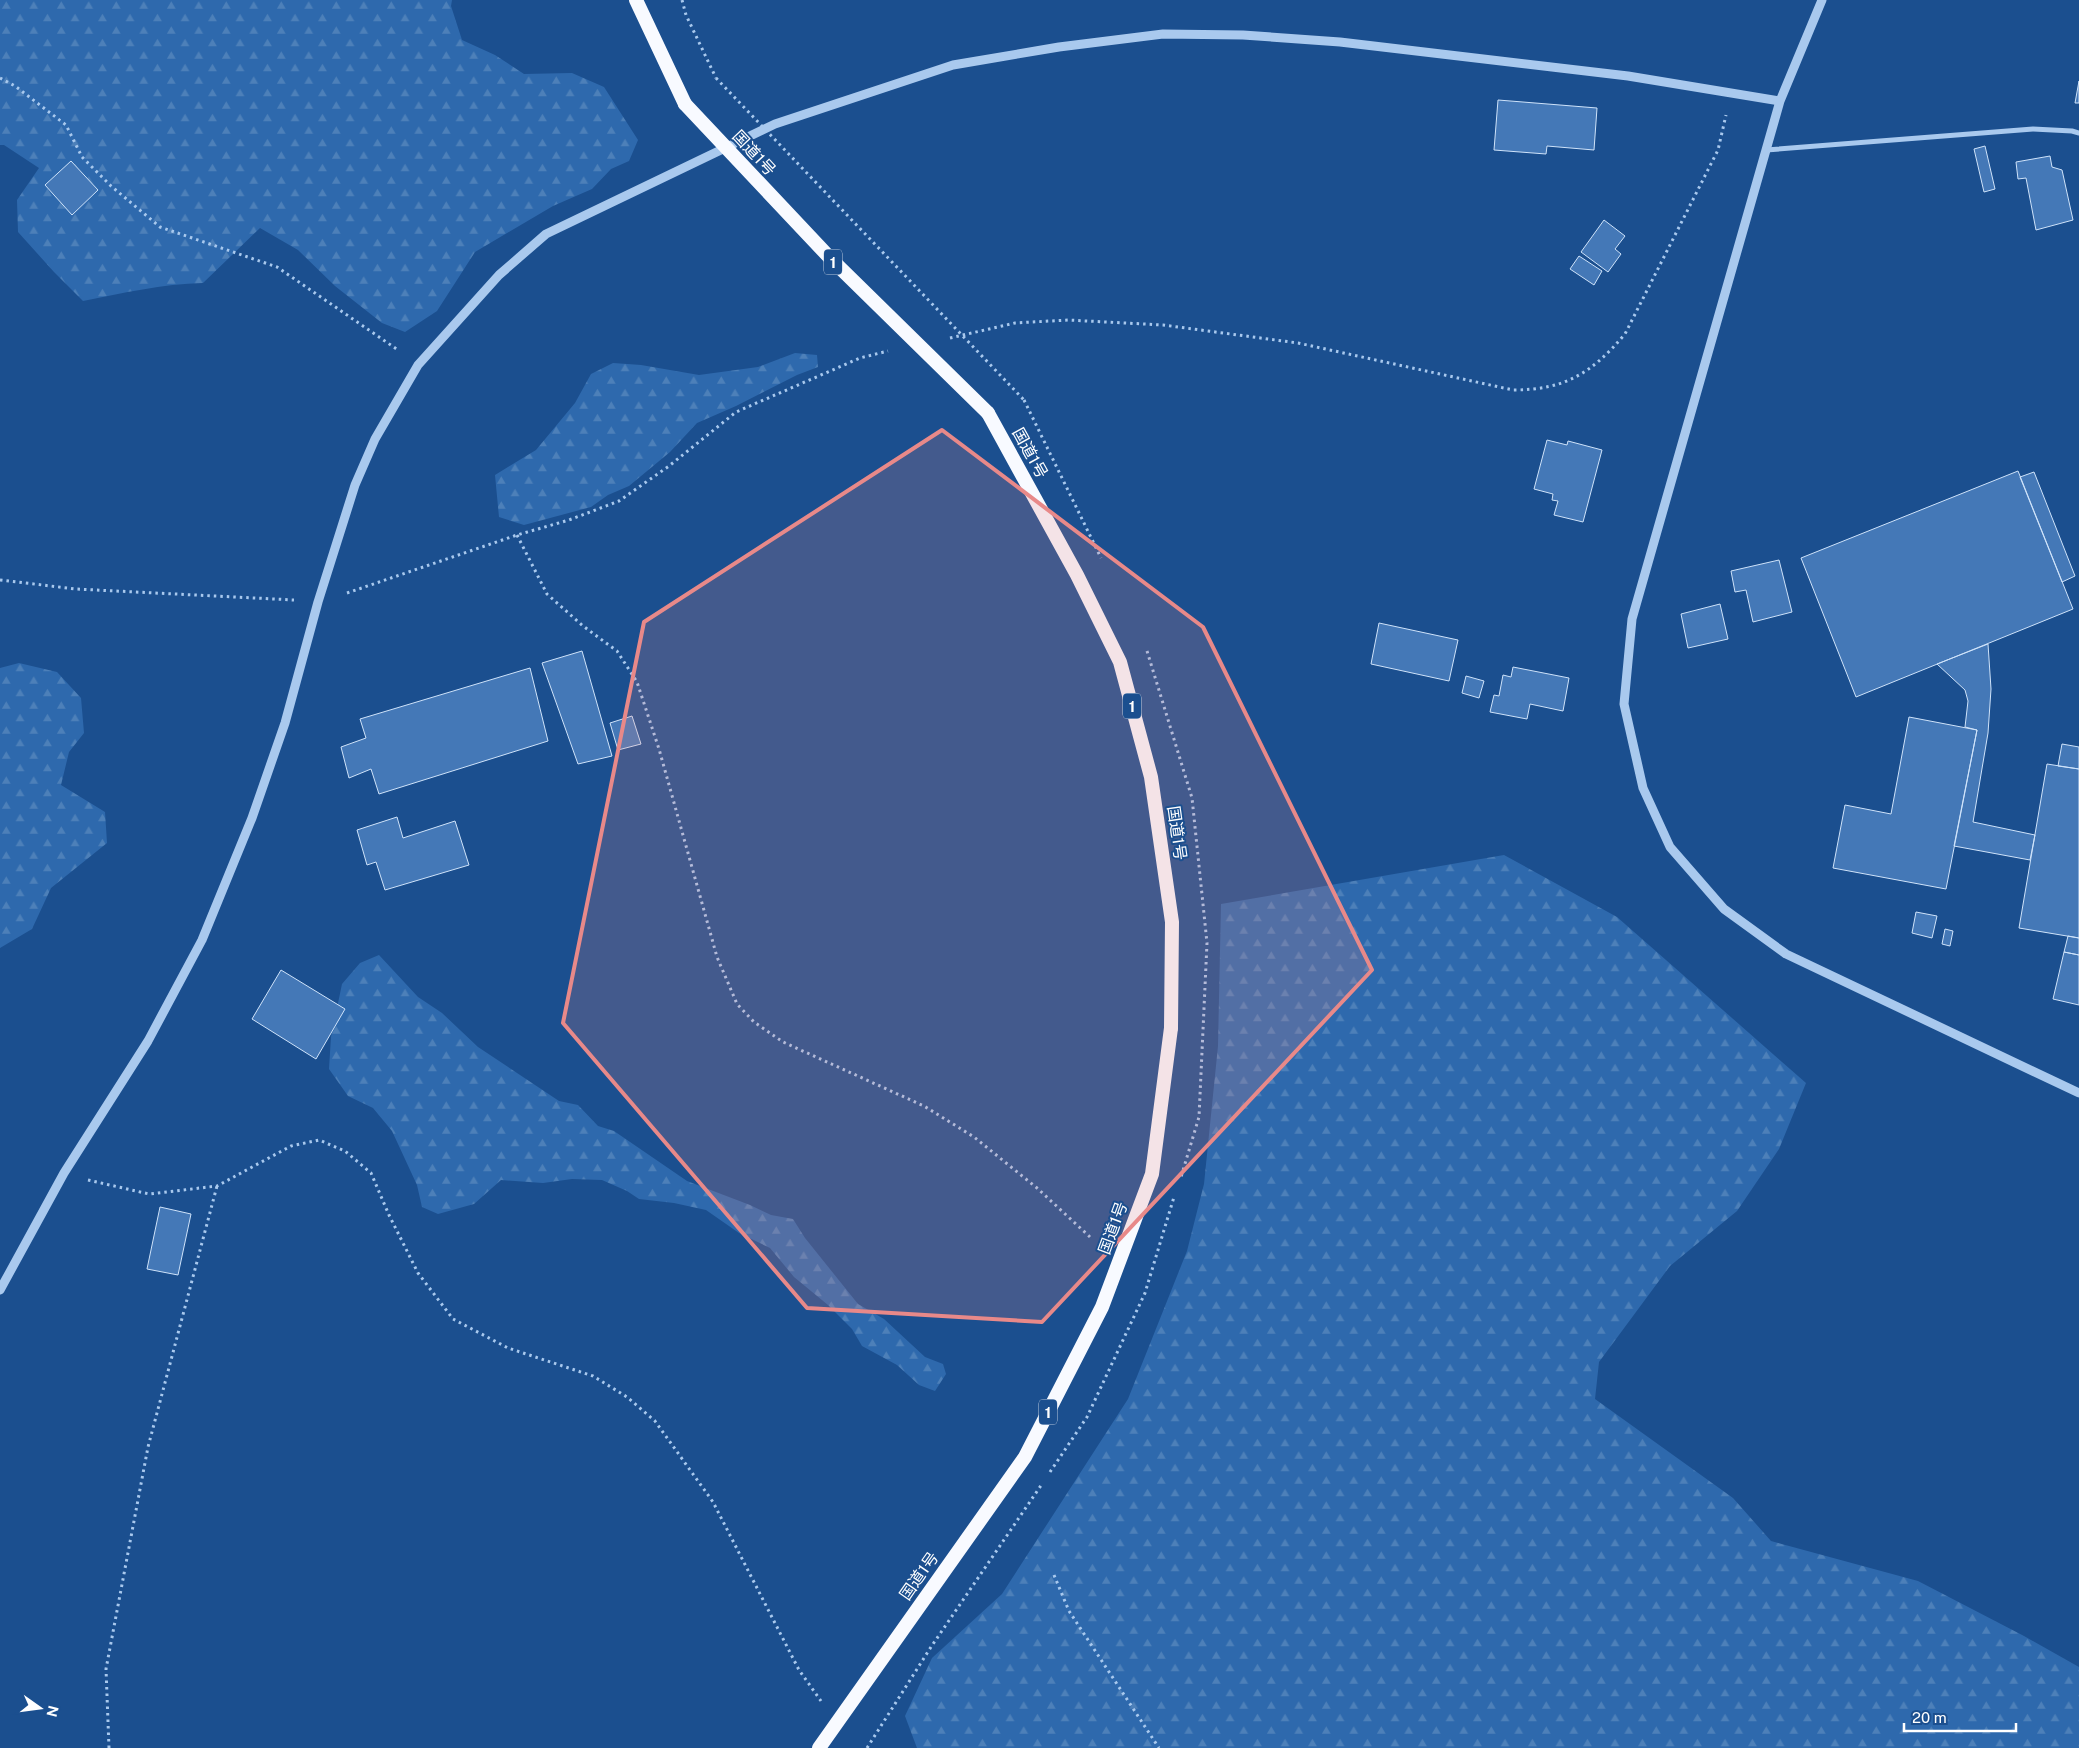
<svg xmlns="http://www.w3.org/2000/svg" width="2079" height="1748" viewBox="0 0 2079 1748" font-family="'Public Sans','Noto Sans JP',sans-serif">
<defs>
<pattern id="forest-firs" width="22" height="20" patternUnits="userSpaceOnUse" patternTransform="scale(1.25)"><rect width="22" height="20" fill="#2e69ad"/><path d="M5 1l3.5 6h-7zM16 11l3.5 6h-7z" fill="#4d80b9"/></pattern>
</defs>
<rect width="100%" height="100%" fill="#1b4f8f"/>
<path fill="url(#forest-firs)" d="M0,0H452L451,6L462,40L495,55L524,74L572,73L604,87L638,140L629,161L611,169L592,189L553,206L475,252L437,311L405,332L382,323L335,286L298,250L260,228L203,283C162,284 123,293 83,301L54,272L18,232L17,200L39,168L4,145H0Z
M795,353L817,355L818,367L797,375L736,406L697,423L670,452L629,486L608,495L591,507L524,525L499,517L495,475L536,450L575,403L591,374L613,363L641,365L699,375L758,367Z
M19,663L57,672L81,698L84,733L69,752L61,785L105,812L107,843L51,888L32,929L0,948V668Z
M1504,855L1617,917L1806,1083L1779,1149L1737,1211L1670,1266L1599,1362L1595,1399L1733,1498L1771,1541L1918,1581L2024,1636L2079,1667V1748H917L905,1716L932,1658L1002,1594L1128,1399L1187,1251L1204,1184L1218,1046L1221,904Z
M379,955L418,997L442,1013L478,1047L559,1101L578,1105L598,1126L614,1131L687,1181L750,1205L771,1215L793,1219L805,1238L858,1304L884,1319L925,1357L943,1364L946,1374L935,1391L919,1385L897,1365L862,1346L852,1329L828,1305L794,1277L770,1248L739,1233L706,1210L674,1203L639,1199L627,1191L602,1180L572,1179L543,1183L501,1180L474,1204L438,1214L422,1207L417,1185L392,1131L373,1108L348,1096L329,1069L331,1037L342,984L360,963Z"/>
<path fill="#4478b7" stroke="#cfe3fa" d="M2079,81V103H2075Z
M1498,100L1597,108L1594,150L1547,146L1546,154L1494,150Z
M1985,146L1995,189L1984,192L1974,149Z
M2050,156L2052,167L2062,170L2073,220L2036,230L2026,178L2018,179L2016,162Z
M71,161L98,190L72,215L45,185Z
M1604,220L1625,236L1615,249L1621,254L1608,272L1581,252Z
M1579,256L1602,271L1594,285L1570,269Z
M1547,440L1567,445L1568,441L1602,450L1583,522L1554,515L1558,501L1552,500L1553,494L1534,489Z
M2018,471L2073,609L1856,697L1801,558Z
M2034,472L2075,576L2062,582L2020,477Z
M1779,560L1792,612L1753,622L1746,590L1735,592L1731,571Z
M1720,604L1728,639L1688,648L1681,614Z
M1379,623L1458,640L1449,681L1371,664Z
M1988,644L1991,689L1988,733L1973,822L2035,835L2030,860L1954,846L1977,730L1965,727L1968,701L1965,690L1937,664Z
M582,651L612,756L578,764L542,663Z
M1513,667L1569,678L1563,711L1530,704L1527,719L1490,712L1494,695L1499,696L1503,675L1511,677Z
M530,668L548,741L379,794L371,769L349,778L341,747L366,738L360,719Z
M1466,676L1484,681L1479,698L1462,693Z
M632,716L641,744L618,750L610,723Z
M1909,717L1977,730L1946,889L1833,868L1845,805L1891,814Z
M2062,744L2079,747V769L2058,766Z
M2047,764L2079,769V938L2019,928Z
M397,817L403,838L455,821L469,865L385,890L376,862L367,865L357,830Z
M1916,912L1937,916L1932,938L1912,933Z
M1945,929L1953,931L1950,946L1942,944Z
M2068,936L2079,938V955L2064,952Z
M2064,952L2079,955V1005L2053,999Z
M281,970L345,1009L316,1059L252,1019Z
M160,1207L191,1214L178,1275L147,1269Z"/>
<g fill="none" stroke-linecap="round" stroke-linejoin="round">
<path stroke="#a9c9ee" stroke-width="3" stroke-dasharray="2.5 4" stroke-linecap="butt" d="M682,0L686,15L716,78
M0,78L15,86L66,125L82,157L111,186L160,227L277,267L398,350
M950,338L1015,323L1068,320L1163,325L1298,343L1513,390C1565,390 1592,373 1625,334L1718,150L1726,115
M1024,400L1101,558
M517,535L547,594L583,626L617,651L637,682L659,749L717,957L737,1004L754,1022L783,1042L924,1106L974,1137L1037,1188L1090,1237
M0,580L76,589L294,600
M347,593L517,535L569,520L619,501L669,466L736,412L860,358L888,351
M1147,651L1192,798L1207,943L1199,1117L1181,1177
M88,1180L149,1194L217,1186L291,1146L319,1140L345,1151L371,1173L389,1215L418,1273L453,1319L508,1348L593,1376L627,1397L655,1421L713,1502L799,1670L821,1701
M1050,1472L1087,1417L1145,1293L1174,1197
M1054,1575L1069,1611L1159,1748
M109,1748L106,1669L148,1447L217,1186
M867,1748L931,1647L1042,1484"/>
<path stroke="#a9c9ee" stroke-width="5" d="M1766,150L2033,129L2072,131L2079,133"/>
<path stroke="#a9c9ee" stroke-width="9" d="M1822,0L1780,101L1632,619L1624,704L1643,788L1670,847L1724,909L1786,954L2079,1093
M0,1290L64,1173L148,1041L202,940L252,818L285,723L318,602L355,485L375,439L418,365L499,275L546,234L775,124L953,65L1059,47L1163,34L1243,35L1340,42L1628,76L1780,101"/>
<path stroke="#f8faff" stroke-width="14" d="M636,0L685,104
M988,413L1077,575L1120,662L1151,777L1172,922L1171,1028"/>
<path stroke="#a9c9ee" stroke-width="3" stroke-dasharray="2.5 4" stroke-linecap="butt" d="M716,78L1024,400"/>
<path stroke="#f8faff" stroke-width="14" d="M685,104L831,259L988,413
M819,1748L1025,1457L1102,1307L1152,1174L1171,1028"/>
</g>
<path fill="#e88989" fill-opacity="0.2" stroke="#e88989" stroke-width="4" stroke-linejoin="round" d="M942,430L1203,627L1372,970L1042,1322L807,1308L563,1023L644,622Z"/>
<g text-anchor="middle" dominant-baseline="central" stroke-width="4" stroke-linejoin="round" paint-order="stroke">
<g fill="#1b4f8f" stroke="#bbcadd" stroke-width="1">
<rect x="824" y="249.5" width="18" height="25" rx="4"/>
<rect x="1123" y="693.5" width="18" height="25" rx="4"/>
<rect x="1039" y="1399.5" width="18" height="25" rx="4"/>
</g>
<g font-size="15" font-weight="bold" fill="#fff">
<text x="833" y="262">1</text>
<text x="1132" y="706">1</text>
<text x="1048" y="1412">1</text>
</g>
<g font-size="16" fill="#fff" stroke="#1b4f8f">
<text transform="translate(754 153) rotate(47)">国道1号</text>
<text transform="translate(1030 453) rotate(61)">国道1号</text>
<text transform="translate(1177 833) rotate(82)">国道1号</text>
<text transform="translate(1113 1228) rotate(-70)">国道1号</text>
<text transform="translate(919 1576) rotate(-55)">国道1号</text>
</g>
</g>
<g transform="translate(40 1708) rotate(104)" stroke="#1b4f8f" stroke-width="4" paint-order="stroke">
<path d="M0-4L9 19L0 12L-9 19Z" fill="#ffffff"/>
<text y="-8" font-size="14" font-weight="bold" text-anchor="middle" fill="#ffffff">N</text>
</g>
<path d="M1904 1723v8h112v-8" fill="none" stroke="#ffffff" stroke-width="2.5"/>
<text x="1912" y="1723" font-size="15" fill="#ffffff" stroke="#1b4f8f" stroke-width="4" paint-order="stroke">20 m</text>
</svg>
